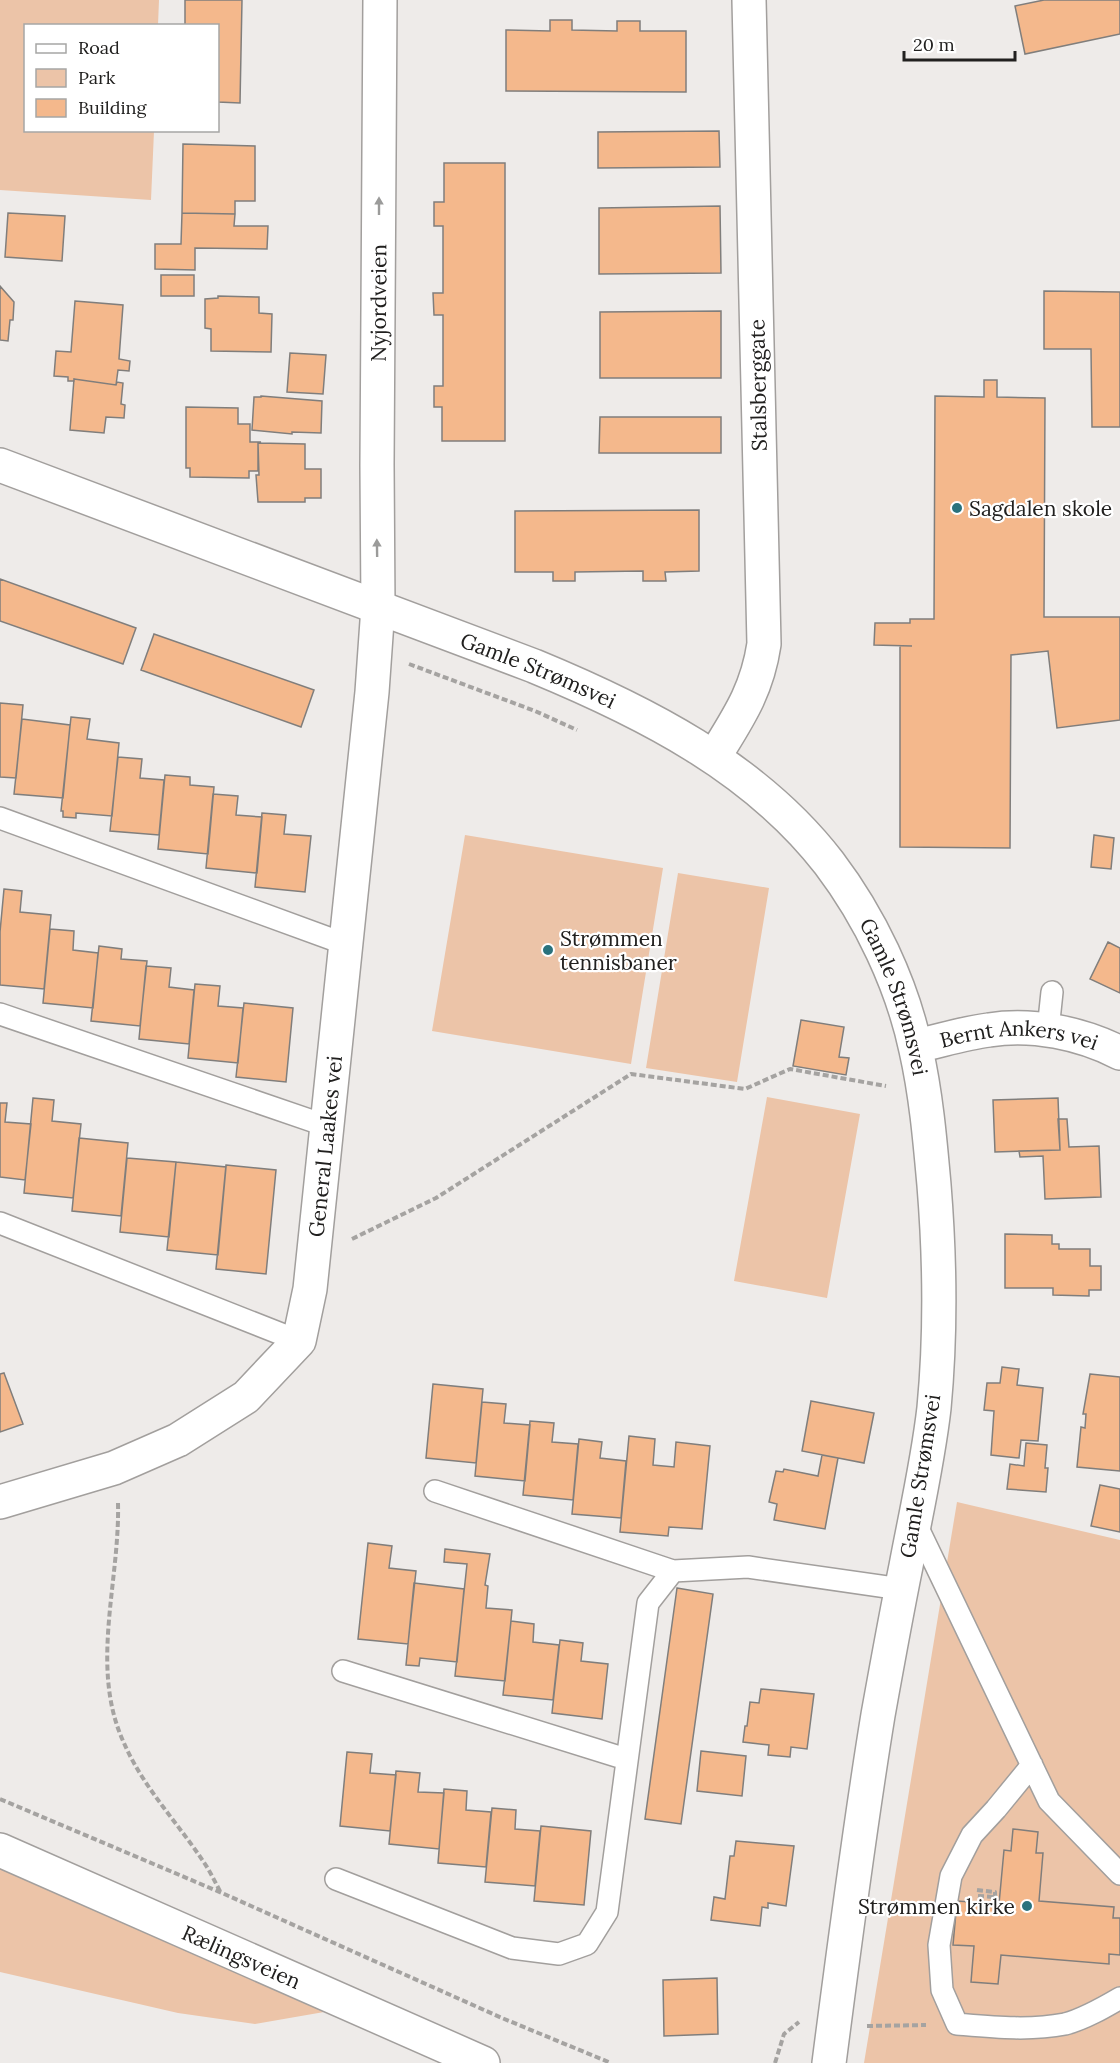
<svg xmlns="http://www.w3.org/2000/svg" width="1120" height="2063" viewBox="0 0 1120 2063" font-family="Lora,serif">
<rect width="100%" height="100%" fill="#eeebe9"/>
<path fill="#ecc4a8" d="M0,0H159L158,25L26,26V130L154,131L151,200L0,190Z
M465,835L663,868L631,1064L432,1031Z
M678,873L769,888L737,1082L646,1068Z
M767,1097L860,1114L827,1298L734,1281Z
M957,1502L1120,1540V2063H864Z
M0,1857L170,1922L319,1972L324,2012L255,2024L178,2013L0,1972Z"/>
<path fill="#f4b88c" stroke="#807e7c" stroke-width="1.5" d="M185,0H242L240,103L218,102V26H185Z
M1044,0H1120V34L1025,54L1015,6Z
M550,20H572V30L617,31V21H640V31H686V92L506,91V30L550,31Z
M719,131L720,167L598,168V132Z
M183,144L255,146V201H235V214L182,213Z
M444,163H505V441H442V407H434V386H443V315H434L433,293H443V226H434V202H444Z
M720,206L721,273L599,274V208Z
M8,213L65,216L62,261L5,257Z
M182,213L235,214L234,226H268L267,249L195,248V270L155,269V244H181Z
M161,275H194V296H161Z
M0,286L14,302L13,320H10L8,341L0,340Z
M1044,291L1120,292V427H1092L1091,349H1044Z
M218,296L259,297V313L272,314L271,352L211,351V329L205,328V299L218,298Z
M75,301L123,305L119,359L130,361L129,371L118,370L116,385L74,379V381H68V377L54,376L56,351L71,352Z
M721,311V378H600V312Z
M290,353L326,355L323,394L287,392Z
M74,379L116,385L117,382L123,383L121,404L125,405L124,418L106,417L104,433L70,430Z
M984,380H997V397L1045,398L1044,617H1120V720L1057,728L1048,651L1011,655L1010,848L900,847V646H912L874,645L875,623H910V619H934L935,396L984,397Z
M261,396L322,401L321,433L292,432V434L252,430L254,397H261Z
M186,407L238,408V424H250V442H261L258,443V471H249V478L190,477V468H186Z
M600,417H721V453H599Z
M258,443L305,444V469H321V498H305V502H258L256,475H259Z
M699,510V571L665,572L666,581H643V571L575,572V581H553V572H515V511Z
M0,579L136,628L123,664L0,621Z
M154,634L314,690L301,727L141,670Z
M0,703L23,705L16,778L0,777Z
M71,717L90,719L87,739L119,743L112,816L76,813V818L63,817V811H61Z
M22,719L70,725L63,798L14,794Z
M118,757L142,759L140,778L164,780L159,835L110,831Z
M165,775L190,777V785L214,787L208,854L158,849Z
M213,794L238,796L236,815L262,817L257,873L206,868Z
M262,813L286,815L284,834L311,836L305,892L255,887Z
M1094,835L1114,838L1111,869L1091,867Z
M4,889L22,891L20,912L51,915L44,989L0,985V932Z
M50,929L74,931L73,950L98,953L93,1008L43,1003Z
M1108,942L1120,948V993L1090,979Z
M99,946L122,949L121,959L147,961L140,1026L91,1021Z
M146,966L171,968L169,987L194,990L189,1044L139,1039Z
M195,984L220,986L218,1006L243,1008L238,1063L188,1058Z
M244,1003L293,1008L286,1082L236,1077Z
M801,1020L844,1027L839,1057L849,1058L846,1075L793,1066Z
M33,1098L54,1100L52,1121L81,1124L73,1198L24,1193Z
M1058,1098L1060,1150L995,1152L993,1100Z
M0,1103H7L5,1122L31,1124L25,1180L0,1177Z
M1058,1119H1067L1069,1147L1099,1146L1101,1197L1045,1199L1043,1156L1020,1157L1019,1151L1060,1150Z
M79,1138L128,1143L121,1216L72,1211Z
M127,1158L176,1162L169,1237L120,1232Z
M176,1162L226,1167L218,1255L167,1250Z
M226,1165L276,1170L266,1274L216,1269Z
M1005,1234L1052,1235V1244H1059V1249H1090V1266H1101V1290H1089V1296L1053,1295V1288H1005Z
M1002,1367L1019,1369L1017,1385L1043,1388L1038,1441L1021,1440L1019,1458L991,1455L994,1411L984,1410L987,1383H1000Z
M4,1373L23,1424L0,1432V1374Z
M1090,1374L1120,1377V1471L1077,1467L1081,1427L1085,1428L1086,1414H1083Z
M433,1384L483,1389L476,1463L426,1458Z
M811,1401L874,1413L864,1463L802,1451Z
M482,1402L506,1404L504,1423L530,1425L525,1481L475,1476Z
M530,1421L554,1423L552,1442L578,1444L573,1500L523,1495Z
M629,1436L655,1439L653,1465L674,1467L676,1442L710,1446L702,1529L669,1527L668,1536L620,1532Z
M579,1439L602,1442L600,1458L626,1461L621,1518L572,1514Z
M1026,1443L1047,1445L1045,1468H1048L1046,1492L1007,1489L1010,1464L1024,1466Z
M822,1455L838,1458L825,1529L774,1520L777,1504L769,1502L776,1471L783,1472L784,1469L818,1476Z
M1100,1485L1120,1489V1532L1091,1526Z
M368,1543L392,1546L389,1568L416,1571L408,1644L358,1639Z
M445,1549L490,1554L485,1585L488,1586L486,1608L512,1610L505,1681L455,1676L467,1564L444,1562Z
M414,1583L464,1589L457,1662L420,1658L419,1666L406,1665Z
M677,1588L713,1594L681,1824L645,1819Z
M511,1621L534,1624L533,1642L559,1645L553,1700L503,1695Z
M560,1640L583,1643L581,1661L608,1664L602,1719L552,1713Z
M761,1689L814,1694L807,1749L791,1747L790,1757L768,1755L769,1745L743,1742L745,1726H747L750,1702L759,1703Z
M701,1751L746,1756L742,1796L697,1791Z
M347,1752L372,1754L370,1773L396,1775L390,1831L340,1826Z
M396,1771L420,1773L418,1792L444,1793L439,1849L389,1844Z
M444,1789L467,1791L466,1810L491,1812L486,1867L438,1863Z
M492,1808L516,1810L515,1829L540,1831L535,1886L485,1882Z
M541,1826L591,1831L584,1905L534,1901Z
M1013,1829L1038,1832L1036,1853H1043L1039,1901L1114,1907L1113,1918H1120V1955L1109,1954V1964L1001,1955L998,1984L971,1982L974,1946L953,1945L957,1901L999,1904L1004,1850L1011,1851Z
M736,1841L794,1846L786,1906L768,1903V1908L762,1907L760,1926L711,1920L714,1897L725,1899L730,1856H734Z
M717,1978L718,2034L664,2036L663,1980Z"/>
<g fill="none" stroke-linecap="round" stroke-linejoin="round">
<g stroke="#a29f9d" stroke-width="24">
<path id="service" d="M0,818L345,944
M0,1014L327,1126
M1048,1030L1052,992
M0,1223L299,1341
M435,1491L673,1571
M915,1522L1049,1801L1120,1874
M343,1671L626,1759
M1032,1765L996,1809L972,1835L951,1876L939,1945L942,1990L957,2024C992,2027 1029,2031 1065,2024C1084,2019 1103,2008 1120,1998
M336,1879L512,1948L559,1954L587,1944L607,1912L648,1603L673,1571L748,1567L901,1589"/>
</g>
<g stroke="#a29f9d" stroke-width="36">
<g id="minor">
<path d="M714,757C738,718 757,691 764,644L749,0"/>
<path id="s1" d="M916,1046C940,1041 964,1033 989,1030C1032,1023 1081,1033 1120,1053"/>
<path id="s2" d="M0,1502L114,1468L178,1440L246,1397L299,1341L310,1289L372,692L378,607L377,465L380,0"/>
</g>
</g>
<g stroke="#a29f9d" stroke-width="36">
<g id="tertiary">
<path id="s3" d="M0,465L534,666C643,711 755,767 829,863C870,917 902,984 916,1050C926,1094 930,1140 934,1185C940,1259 941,1334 934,1408C928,1461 916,1513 906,1566C896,1615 887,1665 878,1715C859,1831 844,1947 829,2063"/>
</g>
</g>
<g stroke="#a29f9d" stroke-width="36">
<g id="secondary">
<path id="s4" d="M0,1850L483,2063"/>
</g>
</g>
<path stroke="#a5a3a1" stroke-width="4" stroke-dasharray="6 3" stroke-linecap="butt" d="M409,664L535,711L577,730
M352,1239L436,1198L631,1074L745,1089L790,1069L886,1086
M118,1503C120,1582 89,1668 124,1743C143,1787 177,1822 203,1861C210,1871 215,1882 221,1893
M0,1799L222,1893L502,2018L611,2063
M977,1890L995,1892V1897
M978,1896L995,1897
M867,2026L926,2025
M775,2063L784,2034L799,2022"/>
<use href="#service" stroke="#fff" stroke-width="21"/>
<use href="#minor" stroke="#fff" stroke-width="33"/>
<use href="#tertiary" stroke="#fff" stroke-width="33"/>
<use href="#secondary" stroke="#fff" stroke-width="33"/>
</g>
<defs><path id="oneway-solid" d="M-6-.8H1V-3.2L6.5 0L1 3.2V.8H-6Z" transform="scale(1.5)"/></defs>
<g fill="#9b9b9a">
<use href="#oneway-solid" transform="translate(379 206) rotate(-90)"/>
<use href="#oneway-solid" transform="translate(377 548) rotate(-91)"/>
</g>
<g fill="#2a727d" stroke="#fff" stroke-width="2">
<circle cx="957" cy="508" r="6"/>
<circle cx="548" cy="950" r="6"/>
<circle cx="1027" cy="1906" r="6"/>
</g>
<g text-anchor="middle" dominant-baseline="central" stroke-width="4.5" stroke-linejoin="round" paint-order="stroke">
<g font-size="21" fill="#21201f" stroke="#fff">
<text stroke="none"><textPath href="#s2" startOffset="1389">Nyjordveien</textPath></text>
<text transform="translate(758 385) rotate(-91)">Stalsberggate</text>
<text stroke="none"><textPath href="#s3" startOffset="576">Gamle Strømsvei</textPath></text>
<text stroke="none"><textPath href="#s3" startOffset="1080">Gamle Strømsvei</textPath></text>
<text stroke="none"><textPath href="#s1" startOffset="105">Bernt Ankers vei</textPath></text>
<text stroke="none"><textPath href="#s2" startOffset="543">General Laakes vei</textPath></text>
<text transform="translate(920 1476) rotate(-81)">Gamle Strømsvei</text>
<text stroke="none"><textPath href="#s4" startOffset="264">Rælingsveien</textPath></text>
</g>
<g font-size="21" fill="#21201f" stroke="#fff" text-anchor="start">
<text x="969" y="508">Sagdalen skole</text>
<text x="560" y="938">Strømmen<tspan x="560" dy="24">tennisbaner</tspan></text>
<text x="1015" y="1906" text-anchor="end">Strømmen kirke</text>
</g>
</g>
<rect x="24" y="24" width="195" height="108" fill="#ffffff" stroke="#a6a6a5" stroke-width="1.5"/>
<rect x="36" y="44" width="30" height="9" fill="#ffffff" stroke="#a6a6a5" stroke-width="1.5"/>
<text x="78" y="54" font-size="18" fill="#21201f">Road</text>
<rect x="36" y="69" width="30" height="18" fill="#ecc4a8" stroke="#a6a6a5" stroke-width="1.5"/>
<text x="78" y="84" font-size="18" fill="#21201f">Park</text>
<rect x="36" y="99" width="30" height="18" fill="#f4b88c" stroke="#a6a6a5" stroke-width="1.5"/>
<text x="78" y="114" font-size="18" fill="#21201f">Building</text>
<path d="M904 51v9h111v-9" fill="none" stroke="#21201f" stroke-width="3"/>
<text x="913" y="51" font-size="18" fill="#21201f" stroke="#ffffff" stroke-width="4.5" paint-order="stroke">20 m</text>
</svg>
